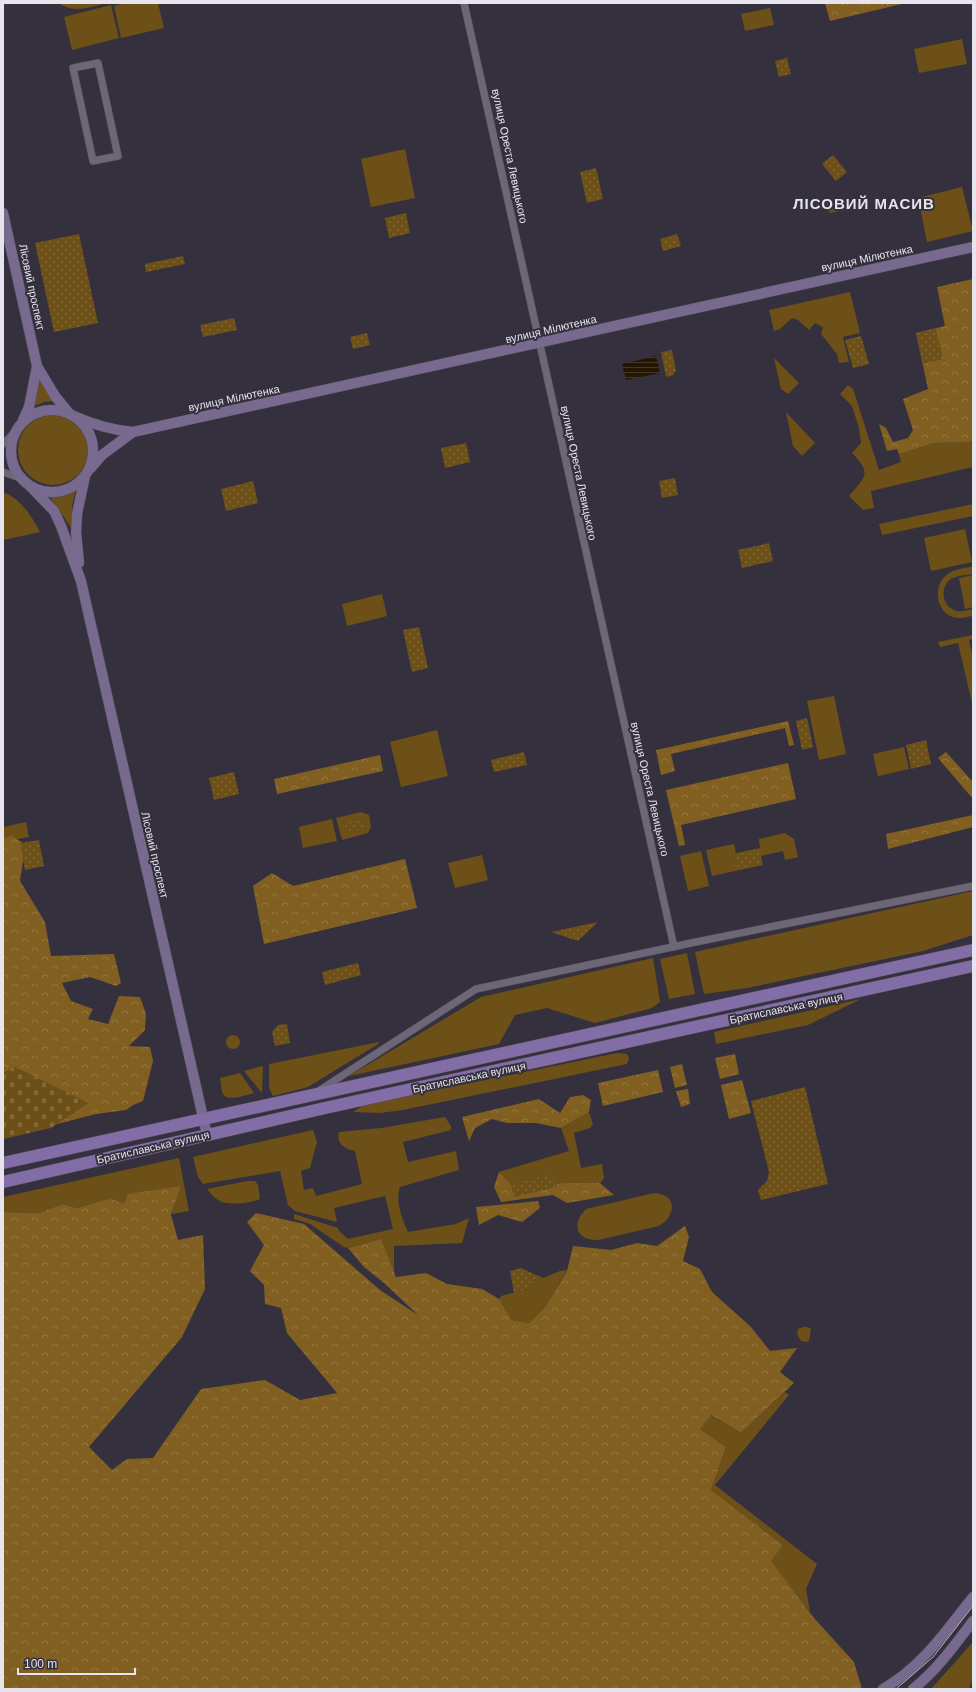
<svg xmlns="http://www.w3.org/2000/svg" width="976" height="1692" viewBox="0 0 976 1692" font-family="Helvetica,sans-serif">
<defs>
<pattern id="forest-crowns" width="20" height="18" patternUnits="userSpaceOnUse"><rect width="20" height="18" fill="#805f21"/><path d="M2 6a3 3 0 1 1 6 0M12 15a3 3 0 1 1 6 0" fill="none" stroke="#927642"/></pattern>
<pattern id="cemetery-stones" width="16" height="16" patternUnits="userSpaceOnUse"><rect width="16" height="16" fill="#6d5018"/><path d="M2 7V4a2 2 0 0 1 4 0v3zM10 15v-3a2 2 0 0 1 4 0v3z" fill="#82693a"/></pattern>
<pattern id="park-dots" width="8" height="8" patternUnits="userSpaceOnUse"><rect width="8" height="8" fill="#6d5018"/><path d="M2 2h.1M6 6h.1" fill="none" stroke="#82693a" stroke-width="1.8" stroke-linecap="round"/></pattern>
<pattern id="water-rules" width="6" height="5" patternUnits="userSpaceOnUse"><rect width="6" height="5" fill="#241600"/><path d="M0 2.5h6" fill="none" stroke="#443826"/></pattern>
</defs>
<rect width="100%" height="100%" fill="#35303e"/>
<path fill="#6d5018" d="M59,3H107C90,7 73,14 59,3Z
M126,3H158L164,28L121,38L114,6Z
M111,5L119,38L72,50L64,17Z
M770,8L774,25L745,31L741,14Z
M962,39L967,64L919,73L914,49Z
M405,149L415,198L371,207L361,159Z
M962,187L973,231L927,242L918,198Z
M850,292L860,333L843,337L849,362L839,363L837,354L821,334L823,327L815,323L809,330L798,320L792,318L780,329L774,331L769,310Z
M774,358L799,383L788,394L781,389Z
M38,378L54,401L44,402L34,406Z
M848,385L853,389L879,470L901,462L899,454L934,443L969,442L973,440V467L871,491L874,508L863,510L849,496C866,476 872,474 852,453L861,443L859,428L852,406L840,394Z
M786,412L815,443L802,456L793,446Z
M18 450a35 35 0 1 1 70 0a35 35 0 1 1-70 0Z
M76,489L72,506V529L50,497L65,496Z
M3,492C21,499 31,515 40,532L3,540Z
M973,504V516L882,535L879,524Z
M965,529L972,562L931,571L924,538Z
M973,566V574C966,575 958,575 951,579C939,587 942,608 957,611C962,612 968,610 973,609V616C969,616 965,618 961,618C936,619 930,585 949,573C955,569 966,568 973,566Z
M973,575V607L965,609L959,578Z
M382,594L387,616L347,626L342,604Z
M973,635V639L969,640L973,659V707L958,643L940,647L938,642Z
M834,696L846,754L819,760L807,701Z
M437,730L448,776L401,787L390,742Z
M904,747L909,769L878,776L873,754Z
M361,812L369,815L371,827L368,833L342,840L336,818Z
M332,819L337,841L303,848L299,827Z
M26,822L29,837L3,842V827Z
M785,833L794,839L798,857L785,860L783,851L761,856L763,865L712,876L706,850L734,844L736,853L760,848L759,839Z
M701,851L709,886L688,891L680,856Z
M482,855L488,880L455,888L448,863Z
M973,891V935L923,951L747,988L704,994L695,952Z
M687,953L695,994L669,999L660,959Z
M653,958L660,1002L652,1008L595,1023L547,1008L515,1015L499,1044L349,1076L481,997Z
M861,999L808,1025L716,1044L714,1032Z
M226 1042a7 7 0 1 1 14 0a7 7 0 1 1-14 0Z
M379,1042L378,1044L308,1087L273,1096L269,1088V1064Z
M617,1053L627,1054L629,1058L627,1064L403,1110L380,1113L353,1112L364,1105Z
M263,1066L262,1093L244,1071Z
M240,1073L254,1093C247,1095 227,1102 223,1094C221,1090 221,1083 220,1078Z
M589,1112L593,1124L590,1128L574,1133L581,1168L602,1164L604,1178L600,1183H562L519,1193L499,1172L569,1151L561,1128Z
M445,1117L451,1126V1130L403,1142L408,1162L456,1151L459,1170L400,1187C395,1202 402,1218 408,1232L456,1224L469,1218L462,1243L394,1246V1273L381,1239L348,1248L344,1247L310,1224L294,1219V1214L338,1228L339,1231L348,1239L393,1229L385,1196L334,1208L337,1222L295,1211L288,1205L280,1171L203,1184L198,1177L193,1157L313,1130L317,1142L310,1168L301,1171L304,1190L313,1188L316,1196L362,1184L355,1151C344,1149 336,1143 339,1132L381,1128Z
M179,1158L189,1211L172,1214L180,1186L124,1204L111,1198L77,1208L62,1204L39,1213L3,1212V1197Z
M247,1181H255L258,1185L260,1199C252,1203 230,1205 222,1202C215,1199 211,1194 207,1189Z
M654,1193C677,1194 677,1215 659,1226L598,1240C576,1241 571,1224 586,1209Z
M567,1270L545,1307L529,1323L512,1320L499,1299L501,1296L526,1290L543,1278L560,1271Z
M803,1327H807L811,1329L809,1341L806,1342L801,1341L797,1334L798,1329Z
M785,1392L789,1395L715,1485L817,1564L806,1589L810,1612L770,1561L783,1545L711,1490L726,1447L700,1429L710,1415L741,1433Z
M973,1642V1677L969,1689H931Z"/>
<path fill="url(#forest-crowns)" d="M825,3H906L830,21Z
M973,279V440L969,442L934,443L899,454L897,449L887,451L879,424L886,428L893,442L908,438L913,430L903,399L928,389L916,333L945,326L937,287Z
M788,721L794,745L789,746L785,728L671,754L675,771L661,775L656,750Z
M946,752L973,782V799L938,758Z
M380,755L383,771L277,794L274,779Z
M788,763L796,799L681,825L685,845L679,846L666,790Z
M973,815V827L888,849L886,834Z
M12,836L28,846L31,855L23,861L20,881L45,922L51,956L114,954L121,983L116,986L90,977L62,983L71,1001L93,1009L88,1019L108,1024L119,996L140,997L146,1014L145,1030L129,1046L150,1047L153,1061L143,1101L133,1105L126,1110L96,1114L3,1138V838Z
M405,859L417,908L264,944L253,886L272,873L293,886Z
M735,1054L739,1074L720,1079L715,1058Z
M682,1064L687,1085L675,1088L670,1067Z
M658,1070L663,1092L603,1106L598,1083Z
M742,1080L751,1113L729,1119L721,1085Z
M688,1089L690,1104L681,1107L676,1091Z
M583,1095L591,1100L589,1112L561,1128L536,1123H507L492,1119L475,1128L469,1141L462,1117L539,1099L560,1113L570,1097Z
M499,1172L519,1193L562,1183H600L614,1195L567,1203L553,1195L501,1202L494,1187Z
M181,1186L171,1215L178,1240L203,1235L205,1289L182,1337L89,1447L112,1470L127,1459L153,1458L201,1389L265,1380L300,1400L337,1393L287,1333L281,1308L265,1304L264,1285L250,1271L264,1245L247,1222L256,1213L304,1224L380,1290L418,1315L384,1283L364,1267L348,1248L381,1239L396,1277L426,1273L447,1284L482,1289L499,1299L512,1320L529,1323L545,1307L567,1271L573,1246L611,1250L637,1243L657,1246L685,1226L689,1237L683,1261L700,1269L712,1292L751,1327L770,1351L797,1348L780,1372L794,1383L741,1433L711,1415L700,1429L726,1447L711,1490L783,1545L771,1561L814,1618L854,1662L862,1689H3V1212L39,1213L62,1204L77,1208L111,1198L124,1204L128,1194Z
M538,1201L540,1208L522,1222L498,1215L479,1225L476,1207Z"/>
<path fill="url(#cemetery-stones)" d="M15,1067L89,1103L51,1128L3,1139V1073Z"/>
<path fill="url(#park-dots)" d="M787,58L791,74L779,77L775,61Z
M833,155L847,172L836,181L822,164Z
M596,168L603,199L587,203L580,172Z
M842,198L844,210L829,213L826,201Z
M406,213L410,233L389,238L385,218Z
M79,234L98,323L54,332L35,243Z
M677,234L681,246L663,251L660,239Z
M183,256L185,264L146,272L145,264Z
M234,318L237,330L203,337L200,325Z
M936,329L943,359L923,364L916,333Z
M367,333L370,345L353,349L350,337Z
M861,336L869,364L853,368L845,340Z
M672,350L676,371L673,375L666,377L661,352Z
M466,443L470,462L445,468L441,448Z
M675,478L678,495L662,498L659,481Z
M253,481L258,503L226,511L221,489Z
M769,543L773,561L742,568L738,550Z
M419,627L428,668L412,672L403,630Z
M807,718L813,747L802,750L796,721Z
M926,740L931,764L911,769L906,745Z
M524,752L527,765L494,772L491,760Z
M234,772L239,794L214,800L209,778Z
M362,819L364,828L347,832L345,823Z
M39,840L44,866L25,870L20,843Z
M759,849L762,863L737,869L734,855Z
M598,922L578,941L551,932Z
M358,963L361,975L325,985L322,972Z
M287,1024L290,1043L275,1046L272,1032L278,1025Z
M805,1087L828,1184L761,1200L758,1190L767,1181L769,1172L751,1101Z
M553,1174L556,1187L514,1197L511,1184Z
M521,1268L543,1278L526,1290L514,1293L510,1271Z"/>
<path fill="url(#water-rules)" d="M656,356L660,373L626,380L622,364Z"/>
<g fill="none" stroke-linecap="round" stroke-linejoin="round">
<g stroke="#524d59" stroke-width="8">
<path id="street" d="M464,3L674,947
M98,63L118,156L93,161L73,68Z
M3,444L15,432
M3,472L23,479
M320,1090L476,989L691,943L973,886"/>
</g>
<g stroke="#524d59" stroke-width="11">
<path id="secondary" d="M3,213L37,366L55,396L68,412
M11 451a41 41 0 1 1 82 0a41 41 0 1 1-82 0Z
M74,416C94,425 112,430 133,432L973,247
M23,420L29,407L37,366
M91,468L102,455L133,432
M29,485L54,511L61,526L81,581L207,1135
M79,563L76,532L77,514L85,476
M883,1689C923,1666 945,1632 973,1597
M913,1689C937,1670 954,1646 973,1621"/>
</g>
<g stroke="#524d59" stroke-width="13">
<path id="primary" d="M3,1163L973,950
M3,1182L325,1108L973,966"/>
</g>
<use href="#street" stroke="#6c6676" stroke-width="7"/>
<use href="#secondary" stroke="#786a8e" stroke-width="10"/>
<use href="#primary" stroke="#836da6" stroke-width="12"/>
<path stroke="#b9b6c0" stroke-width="1" d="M896,1689L933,1657L973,1606"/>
</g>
<g text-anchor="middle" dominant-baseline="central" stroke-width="4" stroke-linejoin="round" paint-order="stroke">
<g font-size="11" fill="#e7e4ed" stroke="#35303e">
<text transform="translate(510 156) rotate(78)">вулиця Ореста Левицького</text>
<text transform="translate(867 258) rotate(-12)">вулиця Мілютенка</text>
<text transform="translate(32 287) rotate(78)">Лісовий проспект</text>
<text transform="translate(551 329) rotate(-13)">вулиця Мілютенка</text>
<text transform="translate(234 398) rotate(-12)">вулиця Мілютенка</text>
<text transform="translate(579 473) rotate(78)">вулиця Ореста Левицького</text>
<text transform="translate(650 789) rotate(77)">вулиця Ореста Левицького</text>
<text transform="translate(155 855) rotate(77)">Лісовий проспект</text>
<text transform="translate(786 1008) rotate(-12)">Братиславська вулиця</text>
<text transform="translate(469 1077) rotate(-12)">Братиславська вулиця</text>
<text transform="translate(153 1147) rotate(-13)">Братиславська вулиця</text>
</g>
<g font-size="15" font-weight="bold" letter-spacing="1" fill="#e7e4ed" stroke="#35303e">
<text x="864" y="203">ЛІСОВИЙ МАСИВ</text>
</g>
</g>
<rect width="976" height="1692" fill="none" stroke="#e7e4ed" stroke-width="8"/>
<path d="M18 1668v6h117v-6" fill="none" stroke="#e7e4ed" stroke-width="2"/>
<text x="24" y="1668" font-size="12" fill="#e7e4ed" stroke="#35303e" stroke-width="3" paint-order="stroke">100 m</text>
</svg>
